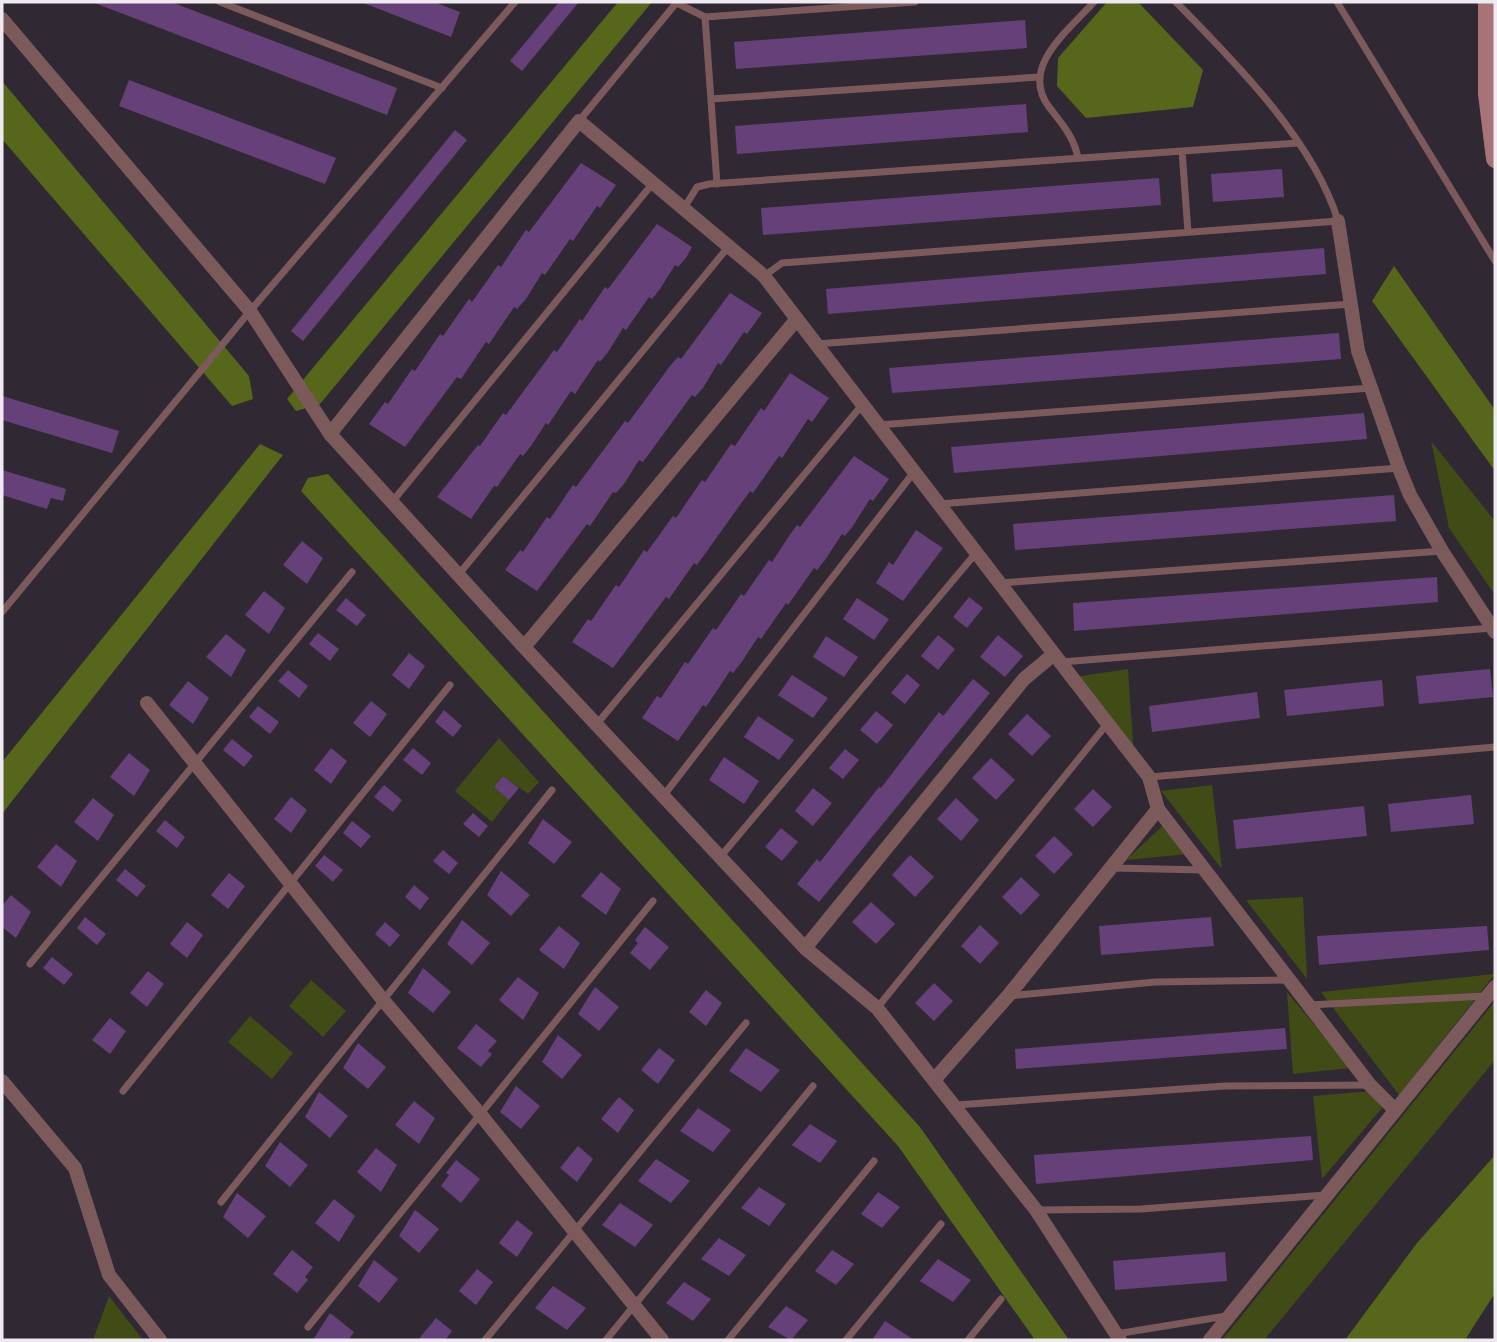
<svg xmlns="http://www.w3.org/2000/svg" width="1497" height="1342" viewBox="0 0 1497 1342" font-family="Helvetica,sans-serif">
<rect width="100%" height="100%" fill="#302933"/>
<path fill="#404b16" d="M1431,441L1495,521V595L1449,528Z
M1128,669L1134,757L1075,677Z
M499,738L539,782L528,794L503,776L494,787L509,800L492,822L455,791Z
M1212,785L1222,869L1161,791Z
M1170,819L1199,853L1126,860Z
M1303,897L1307,978V979L1246,900Z
M1495,974L1399,1095L1321,992Z
M311,980L346,1011L323,1037L289,1006Z
M1287,992L1350,1068L1293,1074Z
M1495,1001V1060L1264,1340H1222Z
M250,1016L293,1053L272,1079L228,1042Z
M1373,1091L1382,1108L1322,1179L1313,1096Z
M109,1296L143,1340H93Z"/>
<path fill="#56661a" d="M618,2H652L320,404L296,411L287,399Z
M1107,2H1138L1203,70L1193,107L1086,118L1057,86L1058,58Z
M2,81L249,376L253,399L232,406L2,139Z
M1394,266L1495,410V471L1372,301Z
M260,444L283,455L2,814V762Z
M328,474L920,1127L1069,1340H1035L898,1146L301,491L308,478Z
M1495,1155V1293L1465,1340H1345L1417,1243Z"/>
<path fill="#664079" d="M92,2H171L397,88L387,115Z
M361,2H434L460,12L451,37Z
M559,2H579L522,71L510,61Z
M1025,20L1027,48L736,69L734,42Z
M129,80L336,158L325,184L119,106Z
M1026,104L1028,132L737,154L735,126Z
M455,130L467,140L303,341L291,331Z
M581,163L616,185L600,208L597,206L573,241L570,239L545,275L542,273L526,299L517,309L514,307L489,344L486,342L461,379L457,377L405,447L369,424L385,402L388,404L412,369L415,371L440,334L443,336L469,299L472,302L498,265L501,267L526,230L529,232Z
M1282,169L1284,197L1213,202L1211,174Z
M1159,178L1161,205L763,235L761,208Z
M657,224L692,247L686,258L678,267L675,265L660,289L652,299L649,297L626,330L623,328L608,352L600,362L598,360L575,394L571,391L548,425L546,423L531,446L523,456L520,454L497,487L494,486L471,519L437,497L478,445L480,446L503,413L506,415L554,350L557,352L580,319L582,321L605,287L608,289Z
M1324,248L1326,274L828,314L826,289Z
M730,293L762,313L747,334L744,332L721,365L718,363L703,388L695,397L692,395L643,462L639,460L624,484L616,493L613,492L590,526L587,524L537,591L505,570L520,550L523,552L547,517L550,519L573,485L576,487L625,421L628,423L670,366L678,357L681,359Z
M1339,333L1341,359L892,393L889,368Z
M790,373L829,398L812,422L808,419L782,458L779,456L753,493L750,491L697,565L694,563L669,599L666,597L613,668L572,642L588,619L591,621L616,585L619,587L644,550L647,552L673,516L676,518L702,480L705,482L731,444L735,446L761,408L764,411Z
M2,396L119,431L112,453L2,420Z
M1364,413L1367,439L954,473L951,447Z
M854,456L889,479L873,501L870,499L853,526L845,536L842,534L825,560L817,570L814,568L788,605L786,603L761,639L758,637L741,663L733,673L730,671L706,707L703,705L678,741L642,718L657,696L661,698L685,662L688,664L713,628L716,630L741,594L744,596L769,560L772,562L789,536L797,525L800,527Z
M2,470L66,489L63,501L51,498L47,509L2,495Z
M1394,495L1396,521L1015,550L1013,524Z
M916,530L943,548L903,601L876,583L889,562L893,565Z
M302,541L323,558L307,584L283,565Z
M1437,577L1438,602L1074,631L1073,603Z
M264,591L285,608L269,634L245,615Z
M969,597L983,608L967,628L953,617Z
M346,598L366,615L357,626L336,610Z
M857,598L889,619L874,640L843,619Z
M318,633L339,649L330,661L309,644Z
M226,634L246,650L231,677L206,657Z
M938,635L955,649L938,670L921,656Z
M998,635L1023,656L1005,677L980,657Z
M826,636L858,657L844,677L813,657Z
M409,653L425,666L409,689L392,675Z
M1490,669L1493,697L1419,704L1416,676Z
M288,670L308,686L299,698L278,681Z
M907,674L920,685L905,704L891,693Z
M792,675L828,698L813,718L778,695Z
M973,679L990,693L819,902L797,884L817,859L820,862L879,787L881,788L939,712L943,716Z
M1382,680L1384,706L1287,716L1284,690Z
M188,681L209,698L193,724L169,705Z
M1257,692L1260,718L1152,732L1149,706Z
M371,701L387,714L370,737L353,723Z
M258,706L279,722L270,734L249,717Z
M444,710L462,726L453,737L435,722Z
M876,711L893,725L877,744L860,730Z
M1027,714L1051,736L1032,756L1008,734Z
M758,716L794,740L779,760L744,737Z
M232,739L253,756L244,767L223,750Z
M331,748L347,761L331,784L314,770Z
M413,748L431,763L422,775L403,760Z
M845,749L859,760L843,779L829,768Z
M129,753L150,770L134,796L110,777Z
M724,757L759,781L744,804L709,780Z
M991,758L1015,780L996,800L972,778Z
M503,776L519,788L509,800L494,787Z
M384,785L402,800L393,812L374,797Z
M813,788L832,803L813,826L795,811Z
M1093,789L1112,807L1093,827L1074,809Z
M1471,795L1474,824L1391,832L1388,804Z
M291,797L307,810L291,833L274,819Z
M93,798L114,815L98,841L74,822Z
M956,798L979,820L961,841L937,819Z
M1364,806L1367,836L1236,849L1233,820Z
M473,813L488,826L479,837L463,824Z
M543,819L572,842L554,864L528,843Z
M165,820L185,837L177,848L156,831Z
M352,821L371,836L361,848L343,833Z
M781,828L798,842L782,861L765,847Z
M1054,836L1073,854L1054,874L1035,856Z
M56,844L77,861L61,887L37,867Z
M443,850L458,863L449,874L433,861Z
M324,855L343,870L333,882L315,866Z
M910,855L934,877L915,897L892,875Z
M125,869L146,886L137,897L116,880Z
M501,871L530,895L511,916L487,895Z
M601,872L621,889L606,915L581,896Z
M229,873L245,886L228,909L211,895Z
M1021,877L1040,895L1021,915L1002,897Z
M414,885L429,898L420,910L405,897Z
M11,895L31,912L16,938L2,927V906Z
M871,902L895,924L876,944L852,922Z
M85,917L106,934L97,945L77,928Z
M1211,917L1214,946L1101,955L1099,926Z
M462,920L490,943L472,965L447,944Z
M187,922L203,935L187,958L170,944Z
M385,922L400,935L390,947L375,934Z
M980,925L999,943L980,964L961,946Z
M559,926L580,943L564,969L539,950Z
M1487,926L1489,950L1319,965L1317,936Z
M645,927L669,947L650,970L630,953L638,943L635,940Z
M52,957L73,974L64,985L43,968Z
M423,968L451,992L433,1013L408,993Z
M148,971L164,984L147,1007L130,993Z
M518,977L539,993L523,1020L499,1000Z
M934,983L953,1001L934,1021L915,1003Z
M595,987L619,1007L599,1031L578,1014Z
M706,990L722,1003L706,1026L689,1012Z
M110,1018L126,1031L110,1054L92,1040Z
M476,1024L497,1041L488,1051L492,1054L481,1067L457,1048Z
M1285,1028L1287,1049L1016,1069L1015,1049Z
M558,1035L582,1055L562,1079L542,1062Z
M358,1043L386,1067L368,1089L343,1068Z
M659,1048L675,1060L658,1084L641,1070Z
M746,1048L780,1070L761,1092L729,1071Z
M516,1086L540,1106L521,1129L500,1112Z
M319,1092L348,1116L330,1138L305,1117Z
M619,1097L634,1110L618,1133L601,1119Z
M414,1101L435,1118L419,1144L395,1125Z
M698,1108L731,1130L713,1152L680,1131Z
M810,1124L837,1141L820,1163L792,1145Z
M1311,1136L1313,1160L1036,1184L1034,1155Z
M280,1142L308,1165L290,1187L265,1166Z
M578,1146L593,1159L577,1182L560,1168Z
M376,1148L397,1165L381,1192L357,1172Z
M656,1159L690,1181L671,1203L638,1181Z
M456,1160L480,1179L461,1203L441,1186L449,1175L446,1173Z
M759,1187L786,1204L769,1226L741,1208Z
M878,1192L900,1207L882,1228L861,1214Z
M237,1193L266,1216L248,1238L223,1217Z
M334,1199L355,1216L339,1242L315,1223Z
M620,1203L653,1225L635,1247L602,1225Z
M415,1210L439,1229L419,1253L399,1236Z
M517,1220L533,1233L517,1257L499,1243Z
M719,1238L746,1255L729,1276L701,1259Z
M292,1250L313,1267L305,1277L308,1280L297,1293L273,1274Z
M832,1250L854,1264L836,1285L815,1271Z
M1225,1252L1227,1281L1115,1290L1113,1261Z
M938,1259L971,1280L953,1302L920,1281Z
M374,1260L398,1279L379,1303L358,1286Z
M477,1269L493,1282L476,1305L459,1291Z
M684,1282L711,1299L693,1321L666,1303Z
M553,1286L586,1308L567,1330L535,1308Z
M786,1306L808,1320L791,1340L768,1327Z
M330,1313L354,1332L348,1340H313Z
M436,1318L452,1331L445,1340H418Z
M885,1321L914,1340H872Z"/>
<g fill="none" stroke-linecap="round" stroke-linejoin="round">
<path stroke="#7c5a5c" stroke-width="7" d="M220,2L442,88
M1337,2L1495,261
M677,3L705,17L717,184
M705,17L915,2
M711,99L1039,77
M579,121L677,2
M1182,151L1188,232
M1078,158C1074,137 1062,124 1049,107C1019,67 1069,30 1094,2
M684,208L697,187L709,184L1298,143
M764,276L782,263L1338,221C1314,141 1234,61 1176,2
M816,344L1351,304
M878,425L1371,388
M392,502L653,183
M939,504L1399,468
M459,574L729,246
M1000,583L1442,551
M2,612L250,311L515,2
M1061,662L1492,628
M596,725L862,405
M1150,777L1495,747
M664,795L914,472
M721,856L976,553
M1113,868L1204,870
M30,964L352,572
M1009,996L1155,982L1287,980
M1309,1005L1486,996
M877,1008L1107,724
M123,1091L450,685
M956,1105L1225,1086L1370,1085
M221,1202L552,790
M1037,1210L1141,1209L1325,1195
M308,1327L653,901
M1116,1334L1226,1316
M485,1340L746,1023
M606,1340L813,1086
M728,1340L874,1161
M846,1340L941,1224
M968,1340L1001,1299"/>
<path stroke="#7c5a5c" stroke-width="14" d="M2,19L250,311L330,434L524,647
M1338,221L1358,351L1399,468L1410,495L1442,551L1495,632
M796,320L524,647L805,948L877,1008L1036,1210L1120,1340
M330,434L579,121L764,276L1054,654
M147,703L383,1000L480,1114L662,1340
M805,948L1024,679L1054,654L1149,777L1158,809
M934,1080L1008,996L1158,809L1370,1085L1395,1110
M2,1081L75,1168L109,1275L160,1340
M1210,1340L1495,987"/>
<path stroke="#a87376" stroke-width="18" d="M1487,2V94L1495,159"/>
</g>
<rect width="1497" height="1342" fill="none" stroke="#efeaf1" stroke-width="7"/>
</svg>
